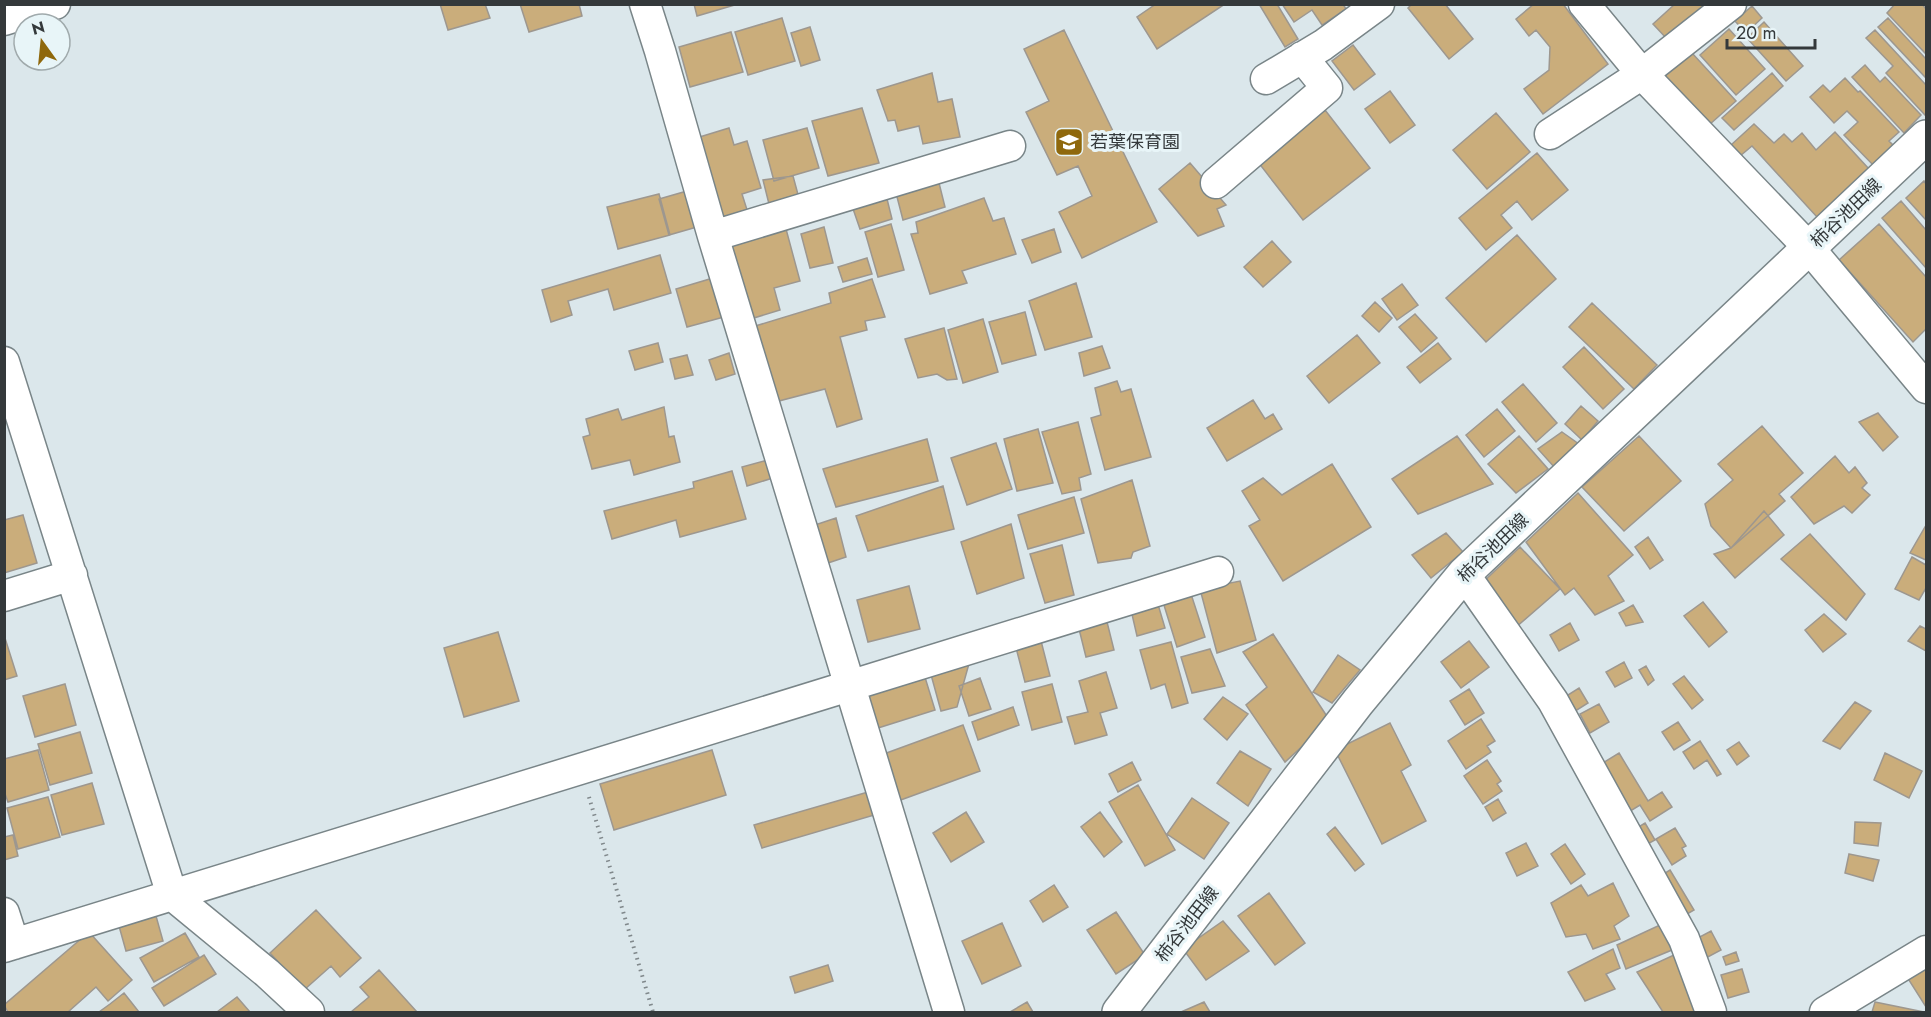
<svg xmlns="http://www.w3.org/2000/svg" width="1931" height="1017" viewBox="0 0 1931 1017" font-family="Jost,'Noto Sans JP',sans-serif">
<rect width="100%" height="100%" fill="#dbe7eb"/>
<path fill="#caad7b" stroke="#9d978f" stroke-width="1.5" d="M440,4H485L490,18L448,30Z
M520,4H579L582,16L529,32Z
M694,4H738L697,16Z
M1156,4H1225L1157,49L1137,17Z
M1259,4H1277L1298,39L1285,47Z
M1282,4H1343L1346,9L1322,25L1312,10L1294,22Z
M1412,4H1445L1473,39L1449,59L1408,8Z
M1534,4H1563L1608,64L1543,114L1524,89L1549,70L1550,47L1536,30L1529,36L1516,19Z
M1675,4H1707L1668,40L1653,24Z
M1895,4H1922L1926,9V54L1887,13Z
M1752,6L1762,18L1746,33L1735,21Z
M782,18L795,61L748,75L735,32Z
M1888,18L1926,59V78L1878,27Z
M1764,22L1803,66L1786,81L1747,38Z
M810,27L820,60L801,66L791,33Z
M1729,29L1765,69L1736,95L1700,55Z
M1064,30L1157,222L1082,258L1059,212L1092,196L1078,166L1057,175L1026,112L1049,101L1024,49Z
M1875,30L1926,85V116L1886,73L1893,66L1866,38Z
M731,32L743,72L690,87L679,47Z
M1353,45L1375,74L1354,90L1332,61Z
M1692,53L1736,101L1709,125L1665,76Z
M1865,65L1880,82L1885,77L1921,115L1904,133L1852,77Z
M932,73L938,102L952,99L960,137L923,144L919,126L898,131L895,120L888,121L877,90Z
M1772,73L1783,86L1734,130L1722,118Z
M1845,78L1858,92L1860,91L1899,132L1889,141L1896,148L1875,167L1844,135L1858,122L1847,111L1834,123L1810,97L1823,85L1830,92Z
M1390,91L1415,125L1390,143L1365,109Z
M862,108L879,163L828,176L812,121Z
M1325,110L1370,168L1303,220L1258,162Z
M1496,113L1530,152L1487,189L1453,150Z
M1754,124L1774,143L1784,134L1792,142L1802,133L1816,150L1835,132L1869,169L1817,217L1752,146L1740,156L1731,145Z
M729,128L734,145L747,141L761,188L742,194L748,213L718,222L693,139Z
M807,128L819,168L774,181L763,140Z
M1537,153L1568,190L1532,220L1517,201L1501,215L1512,228L1486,250L1459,218Z
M1190,163L1226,205L1217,209L1224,226L1198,236L1159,189Z
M793,176L800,202L770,208L763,180Z
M938,179L945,207L903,220L896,193Z
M1924,181L1926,184V220L1906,198Z
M687,191L697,227L669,235L659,199Z
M885,191L892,219L860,229L851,203Z
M659,194L670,235L618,249L607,207Z
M984,198L993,221L1004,218L1016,254L962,271L967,283L930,294L911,234L918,233L916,222Z
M1901,201L1926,230V268L1882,218Z
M891,224L904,270L878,277L865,232Z
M1879,224L1926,277V329L1913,342L1839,260Z
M824,227L833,263L810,268L801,234Z
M786,229L800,281L774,288L780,310L744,321L723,245Z
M1054,229L1061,252L1032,263L1022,240Z
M1517,235L1556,279L1486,342L1446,298Z
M1272,241L1291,262L1263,287L1244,267Z
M660,255L671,293L614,310L608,289L568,301L572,315L551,322L542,290Z
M867,258L872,274L843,282L838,267Z
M713,278L724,317L687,327L676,289Z
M872,279L885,317L865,321L867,330L840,337L862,419L837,427L825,389L775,402L752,327L831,303L829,293Z
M1076,283L1092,337L1045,350L1029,301Z
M1402,284L1418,305L1397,320L1382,299Z
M1375,302L1392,318L1379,332L1362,316Z
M1592,303L1657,365L1634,389L1569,327Z
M1025,312L1036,355L1002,364L989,322Z
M1415,314L1437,338L1421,352L1399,327Z
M983,319L998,372L963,383L948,330Z
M944,328L957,379L947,380L937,374L918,378L905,339Z
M1357,335L1380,363L1329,403L1307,376Z
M658,343L663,362L635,370L629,351Z
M1438,343L1451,359L1420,383L1407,367Z
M1102,346L1110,368L1084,376L1079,353Z
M1584,347L1624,389L1603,409L1563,367Z
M729,353L735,374L716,380L709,360Z
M687,355L693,375L675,379L670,359Z
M1117,381L1121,392L1131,389L1151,457L1105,470L1091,418L1101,415L1095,388Z
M1523,384L1557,423L1536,442L1502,402Z
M1253,400L1265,419L1273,414L1282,429L1227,461L1207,428Z
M1581,406L1598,421L1582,440L1565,424Z
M664,407L669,437L674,436L680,462L634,475L630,460L592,469L583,437L590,435L586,419L618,409L622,420Z
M1497,409L1515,431L1484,457L1466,435Z
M1878,413L1898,437L1883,451L1859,422Z
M1078,422L1091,474L1079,478L1081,490L1062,494L1042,432Z
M1762,426L1803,473L1779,494L1785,501L1731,548L1711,526L1705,504L1733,480L1718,464Z
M1038,429L1053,483L1017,491L1004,439Z
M1562,432L1579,444L1555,468L1538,449Z
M1457,436L1493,484L1418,514L1392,479Z
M1519,436L1548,469L1516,493L1488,464Z
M1639,436L1681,481L1624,531L1582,487Z
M927,439L938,481L836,507L823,469Z
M996,443L1012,489L967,505L951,458Z
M1835,456L1849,473L1855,467L1867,483L1862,488L1870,495L1852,513L1844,506L1814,524L1791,497Z
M768,460L773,478L747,486L742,467Z
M1332,464L1371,527L1283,581L1249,526L1260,520L1242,491L1263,478L1282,495Z
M732,471L746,519L680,537L676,520L612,539L604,511L694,488L693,482Z
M1132,480L1150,546L1133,552L1131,558L1098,563L1081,499Z
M943,486L954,529L868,551L856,516Z
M1578,493L1633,555L1608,576L1624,601L1595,615L1574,588L1565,595L1526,542Z
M1074,497L1084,533L1028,549L1018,515Z
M1764,511L1784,535L1735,578L1714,554L1731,548Z
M23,515L37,563L4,573V520Z
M836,518L846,557L825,564L812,526Z
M1011,524L1024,578L977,594L961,542Z
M1925,527L1926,528V560L1910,553Z
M1446,533L1463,552L1431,578L1412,555Z
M1810,534L1865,594L1846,620L1781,559Z
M1648,537L1663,560L1650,569L1635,547Z
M1062,545L1074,595L1045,603L1030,554Z
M1520,547L1560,589L1515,628L1481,584Z
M1912,557L1926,565V588L1919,600L1895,589Z
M1240,581L1256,640L1217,653L1200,589Z
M909,586L920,629L868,642L857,600Z
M1191,594L1205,637L1177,647L1163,602Z
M1157,601L1165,628L1137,636L1131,610Z
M1703,602L1727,632L1709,647L1684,616Z
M1633,605L1643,622L1626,626L1619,613Z
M1824,614L1846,634L1823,652L1805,630Z
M1106,618L1114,650L1086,657L1078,625Z
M1570,623L1579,640L1559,651L1550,635Z
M1920,626L1926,629V651L1908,641Z
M498,632L519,701L464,717L444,648Z
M1273,634L1330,721L1285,762L1246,705L1267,687L1243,652Z
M4,635L17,676L4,680Z
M1040,637L1050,676L1025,682L1015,644Z
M1469,641L1489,667L1461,688L1441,662Z
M1171,642L1188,703L1172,708L1165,684L1151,689L1140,650Z
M1210,649L1225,686L1192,693L1181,657Z
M1338,655L1360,670L1332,703L1313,692Z
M970,660L957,707L941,711L930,671Z
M1624,662L1632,678L1615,687L1606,672Z
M1646,666L1654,680L1648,685L1639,670Z
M1106,672L1117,708L1100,713L1107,735L1075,744L1067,717L1088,712L1079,681Z
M924,674L935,710L878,728L867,692Z
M1684,676L1703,700L1692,709L1673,684Z
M980,678L991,709L969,716L959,686Z
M65,684L76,725L35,737L23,696Z
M1052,684L1062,722L1032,730L1022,692Z
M1579,688L1588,703L1569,715L1560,700Z
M1469,689L1484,713L1465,725L1450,701Z
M1223,697L1248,714L1227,740L1204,719Z
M1855,702L1871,711L1840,749L1823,741Z
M1599,704L1609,722L1590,733L1580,714Z
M1013,707L1019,725L978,740L972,722Z
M1481,719L1495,741L1487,746L1491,752L1466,769L1448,741Z
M1678,722L1690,740L1674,750L1662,732Z
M1390,723L1411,765L1401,771L1426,821L1382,844L1335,750Z
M963,725L980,771L898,801L881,755Z
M80,732L92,773L50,785L38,744Z
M1700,741L1721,774L1717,776L1707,760L1694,769L1683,752Z
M1739,742L1749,756L1737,765L1727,750Z
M38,750L49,790L8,802L4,791V759Z
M712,750L726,795L614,830L600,784Z
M1240,751L1271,769L1248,806L1217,783Z
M1619,753L1648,801L1662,792L1672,807L1650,821L1640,805L1614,821L1585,774Z
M1885,753L1922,771L1909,798L1874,780Z
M1487,760L1501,781L1497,784L1502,791L1483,804L1464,776Z
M1132,762L1141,780L1118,792L1109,774Z
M92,783L104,824L62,835L51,795Z
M1138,785L1175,850L1145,866L1109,802Z
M875,790L881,813L762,848L754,825Z
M48,797L60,837L18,849L7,808Z
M1192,798L1229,823L1204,859L1167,834Z
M1498,799L1506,813L1493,821L1485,807Z
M966,812L984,842L951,862L933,833Z
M1100,812L1122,842L1104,857L1081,827Z
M1855,822L1881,823L1878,846L1854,843Z
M1645,823L1655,840L1642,847L1632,831Z
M1335,827L1364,864L1355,871L1327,834Z
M1675,828L1686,846L1682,848L1686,856L1672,865L1656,839Z
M13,835L18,856L4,860V837Z
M1526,843L1538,866L1517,876L1506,853Z
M1565,844L1585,874L1571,884L1551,854Z
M1849,854L1879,860L1873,881L1845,873Z
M1670,870L1694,910L1682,917L1657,878Z
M1613,883L1629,916L1614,926L1620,939L1593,949L1586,934L1566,937L1551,903L1581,885L1588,896Z
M1054,885L1068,907L1043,922L1030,901Z
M1269,893L1305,943L1275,965L1238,916Z
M316,910L361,958L340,977L331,966L304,990L270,953Z
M1116,912L1145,955L1116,974L1087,930Z
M156,916L163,941L126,951L119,926Z
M1223,921L1249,951L1206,980L1183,949Z
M1002,923L1021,966L982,984L962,941Z
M1660,925L1672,950L1626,969L1617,945Z
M1711,931L1721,950L1704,959L1694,940Z
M89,932L132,980L108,1001L96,987L68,1012H8L4,1005Z
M185,933L199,957L154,982L140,958Z
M1613,949L1620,968L1606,974L1615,989L1585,1001L1568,972Z
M1736,952L1739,961L1726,965L1723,957Z
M204,955L216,974L164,1006L152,988Z
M1674,955L1701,1012H1663L1637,972Z
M1926,964V1007L1907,977Z
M828,965L833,981L795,993L790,977Z
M1742,969L1749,992L1728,998L1721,975Z
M379,970L417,1012H351L369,997L360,987Z
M124,993L139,1012H99L110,1004Z
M237,997L250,1012H217Z
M1027,1002L1033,1012H1010Z
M1204,1002L1210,1012H1181Z
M1875,1002L1924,1012H1872Z"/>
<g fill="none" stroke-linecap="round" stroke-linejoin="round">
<g stroke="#798588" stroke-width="33">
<path id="street" d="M645,4L660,51L713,236L949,1012
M1584,4L1642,74L1809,248L1926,388
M4,20L55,4
M1266,79L1323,45L1379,4
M1550,134L1642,74L1731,4
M1216,183L1327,88L1302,57
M713,236L1010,146
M4,362L172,895L267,973L309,1012
M1464,574L1553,701L1684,939L1711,1012
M4,596L72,575
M4,913L14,944
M4,947L1218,572
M1825,1012L1926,951"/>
</g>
<g stroke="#798588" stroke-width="36">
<path id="secondary" d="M1119,1012L1358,702L1464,574L1926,137"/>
</g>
<path stroke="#80888b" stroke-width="4" stroke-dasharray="1.5 4.5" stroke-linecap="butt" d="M589,797L653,1012"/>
<use href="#street" stroke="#fff" stroke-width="30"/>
<use href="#secondary" stroke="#fff" stroke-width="33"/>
</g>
<defs>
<g id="school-square" transform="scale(1.5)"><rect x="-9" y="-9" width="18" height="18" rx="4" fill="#8f680c" stroke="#e8f5f8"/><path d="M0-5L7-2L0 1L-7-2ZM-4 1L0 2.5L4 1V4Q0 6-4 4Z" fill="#fff"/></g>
</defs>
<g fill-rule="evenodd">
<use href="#school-square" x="1069" y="142"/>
</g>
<g text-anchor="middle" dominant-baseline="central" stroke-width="6" stroke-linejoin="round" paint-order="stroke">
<g font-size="18" fill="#34393b" stroke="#e8f5f8" text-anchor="start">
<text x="1090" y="142">若葉保育園</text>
</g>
<g font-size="18" fill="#34393b" stroke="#e8f5f8">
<text transform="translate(1846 213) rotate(-44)">柿谷池田線</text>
<text transform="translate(1493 548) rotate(-44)">柿谷池田線</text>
<text transform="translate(1187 924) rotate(-52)">柿谷池田線</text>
</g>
</g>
<rect width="1931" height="1017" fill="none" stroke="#34393b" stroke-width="12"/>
<g transform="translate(42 42) rotate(345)"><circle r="28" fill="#e8f5f8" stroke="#a0aaac" stroke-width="1.5"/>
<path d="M0-4.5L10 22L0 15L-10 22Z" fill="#8f680c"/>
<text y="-9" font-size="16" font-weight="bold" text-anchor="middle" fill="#34393b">N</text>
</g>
<path d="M1727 39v9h88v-9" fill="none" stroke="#34393b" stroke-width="3"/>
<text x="1736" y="39" font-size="18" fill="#34393b" stroke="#e8f5f8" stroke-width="4.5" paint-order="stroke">20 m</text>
</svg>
